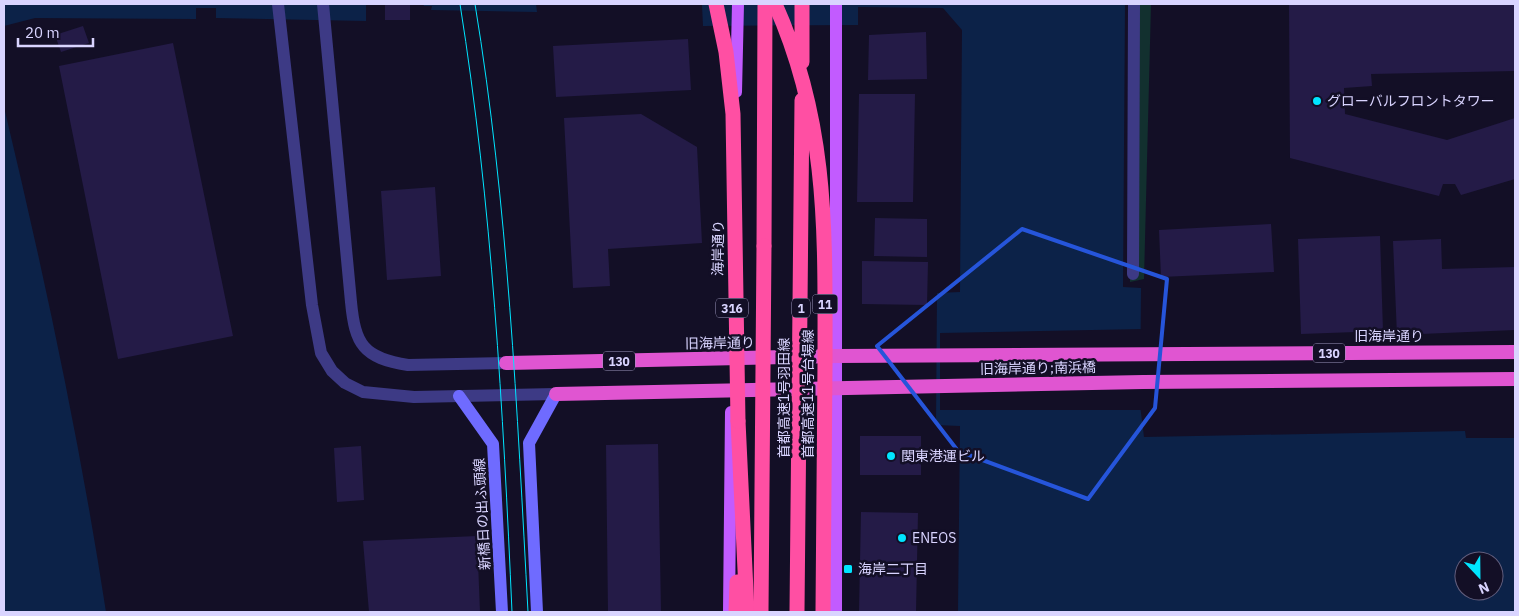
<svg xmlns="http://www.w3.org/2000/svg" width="1519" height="616" viewBox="0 0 1519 616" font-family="'IBM Plex Sans','Noto Sans JP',sans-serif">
<rect width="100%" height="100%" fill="#130f26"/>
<path fill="#12302f" d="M1130,4H1151L1144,279L1130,282Z"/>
<path fill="#0c2248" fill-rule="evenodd" d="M4,4H366V21L216,18V8H196V19L35,18L4,26Z
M423,4H536L537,12L431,10L432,6H424Z
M658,4H1125L1123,287L1141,288L1140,405L1144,437L1465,431L1466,438H1515V612H958L960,426L936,425L937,293L960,292L962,30L943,8L858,7V25L703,26L702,5ZM1464,561H1494V591H1464Z
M4,107C44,274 80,442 106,612H4Z"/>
<path fill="#130f26" d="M1143,329V410H940V333Z"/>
<path fill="#241b47" d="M385,4H410V20H385Z
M1289,4H1515V71L1371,74L1372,86L1344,88L1345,114L1447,140L1515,118V179L1461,195L1455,184H1443L1439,196L1290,158Z
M83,26L89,43L61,52L55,35Z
M926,32L927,79L868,80L869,35Z
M688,39L691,90L556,97L553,46Z
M173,43L233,336L118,359L59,66Z
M859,94H915L913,202H857Z
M641,114L697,147L702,243L608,249L610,286L573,288L564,118Z
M435,187L441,276L387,280L381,191Z
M875,218L927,219V257L874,256Z
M1271,224L1274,272L1161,277L1159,230Z
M1380,236L1383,331L1301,334L1298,239Z
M1441,239L1442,269L1515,267V330L1397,335L1393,241Z
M862,261L928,262L927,305L862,304Z
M860,436H921V475H860Z
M658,444L661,612H608L606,445Z
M361,446L364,500L337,502L334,448Z
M861,512L918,513L916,612H859Z
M477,536L480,612H369L363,541Z"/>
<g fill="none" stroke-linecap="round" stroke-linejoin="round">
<path stroke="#3d3a85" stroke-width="12" d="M1133,274L1134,4"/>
<path stroke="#3d3a85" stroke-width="12" d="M278,4L312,305L321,353L332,371L345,383L363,392L414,397L556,394
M323,4L351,302C355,344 363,358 408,365L506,363"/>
<path stroke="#6f6bff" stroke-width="12" d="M459,396L493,444L502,612
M537,612L529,443L556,394"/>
<path stroke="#c25bff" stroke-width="12" d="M736,92L738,4
M729,612L731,412
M836,612V4"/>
<path stroke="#e055d1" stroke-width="14" d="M506,363L837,356L1515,352
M556,394L1143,382L1515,379"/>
<path stroke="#ff4fa3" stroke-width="15" d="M764,246L765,4
M738,421L747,612
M736,612L737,582"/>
<path stroke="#00e5ff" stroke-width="1" d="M460,4C492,205 503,409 512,612
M475,4C508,205 517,409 528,612"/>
<path stroke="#ff4fa3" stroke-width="15" d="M716,4L726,52L733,114L738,421
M775,4C829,124 825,235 825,363C824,446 824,529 823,612
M802,62V4
M761,612L764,246
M797,612L802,100"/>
</g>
<path fill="none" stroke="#2655da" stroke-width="4" stroke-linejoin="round" d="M1022,229L1167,279L1155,408L1088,499L958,451L877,346Z"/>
<g fill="#00e5ff" stroke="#130f26" stroke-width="2">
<circle cx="1317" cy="101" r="5"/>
<circle cx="891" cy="456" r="5"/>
<circle cx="902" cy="538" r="5"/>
<rect x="843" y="564" width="10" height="10" rx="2.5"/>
</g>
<g text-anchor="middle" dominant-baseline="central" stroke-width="5" stroke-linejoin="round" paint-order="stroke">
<g fill="#130f26" stroke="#9e99be" stroke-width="1">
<rect x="812.5" y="294.5" width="25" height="19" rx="4"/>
<rect x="716" y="298.5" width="32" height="19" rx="4"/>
<rect x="792" y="298.5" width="18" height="19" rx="4"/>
<rect x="1313" y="343.5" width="32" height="19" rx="4"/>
<rect x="603" y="351.5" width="32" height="19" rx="4"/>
</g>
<g font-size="12" font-weight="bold" fill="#d9d4ff">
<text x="825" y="304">11</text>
<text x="732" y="308">316</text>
<text x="801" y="308">1</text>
<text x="1329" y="353">130</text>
<text x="619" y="361">130</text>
</g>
<g font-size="14" fill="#d9d4ff" stroke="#130f26" text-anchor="start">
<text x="1327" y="101">グローバルフロントタワー</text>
<text x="901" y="456">関東港運ビル</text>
<text x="912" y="538">ENEOS</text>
<text x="858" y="569">海岸二丁目</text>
</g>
<g font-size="14" fill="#d9d4ff" stroke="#130f26">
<text transform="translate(718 248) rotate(-89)">海岸通り</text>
<text x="1389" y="336">旧海岸通り</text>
<text transform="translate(720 343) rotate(-1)">旧海岸通り</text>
<text transform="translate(1038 368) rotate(-1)">旧海岸通り;南浜橋</text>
<text transform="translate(808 394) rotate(-90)">首都高速11号台場線</text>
<text transform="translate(784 398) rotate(-90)">首都高速1号羽田線</text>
<text transform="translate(482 514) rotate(-93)">新橋日の出ふ頭線</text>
</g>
</g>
<rect width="1519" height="616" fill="none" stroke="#d9d4ff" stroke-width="10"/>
<g transform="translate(1479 576) rotate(158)"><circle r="24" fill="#130f26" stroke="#625e7d"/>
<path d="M0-4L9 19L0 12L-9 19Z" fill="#00e5ff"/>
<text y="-8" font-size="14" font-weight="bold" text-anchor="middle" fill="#d9d4ff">N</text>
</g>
<path d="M18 38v8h75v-8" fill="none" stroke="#d9d4ff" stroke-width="2.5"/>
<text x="25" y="38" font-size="15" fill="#d9d4ff" stroke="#130f26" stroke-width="4" paint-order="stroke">20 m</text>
</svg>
